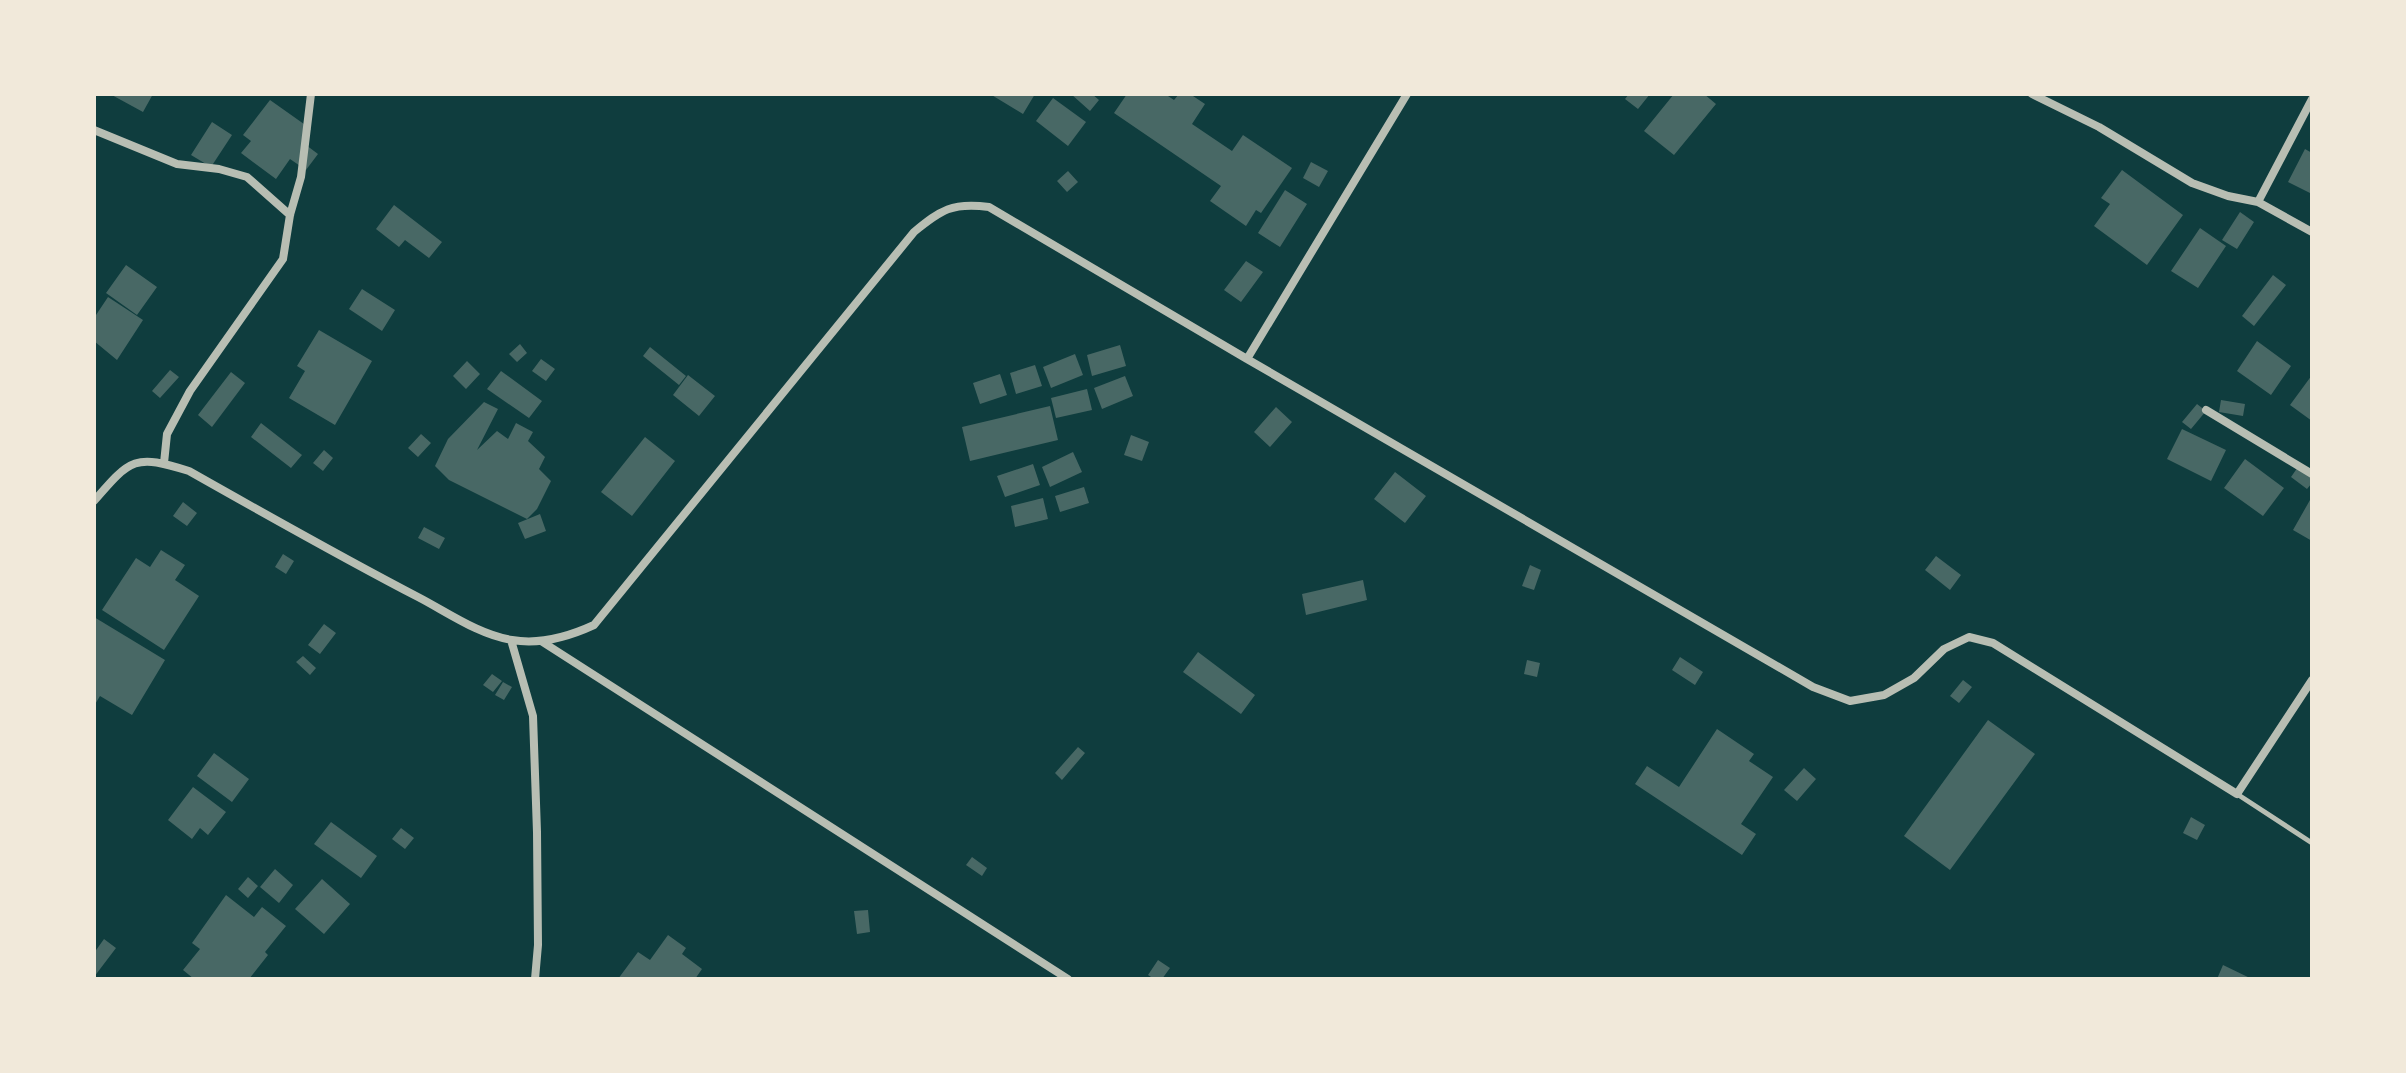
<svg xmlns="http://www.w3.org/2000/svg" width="2406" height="1073" viewBox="0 0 2406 1073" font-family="'Space Grotesk',sans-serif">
<rect width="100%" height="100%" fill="#0f3d3e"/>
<path fill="#486865" d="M110,94H153L143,112Z
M990,94H1035L1023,114Z
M1071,94H1092L1099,100L1090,111Z
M1127,94H1165L1174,100L1179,94H1190L1205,104L1192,124L1232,151L1243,135L1292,168L1261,213L1256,210L1246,226L1210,201L1221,186L1114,113Z
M1629,94H1650L1638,109L1625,99Z
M1674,94H1704L1716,104L1674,155L1644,131Z
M1053,98L1086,122L1068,146L1036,121Z
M270,100L311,129L302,142L318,154L306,170L290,159L276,179L241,153L251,141L243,135Z
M212,122L232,135L211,167L191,155Z
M2305,149L2312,153V194L2288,182Z
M1311,162L1328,171L1319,187L1303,178Z
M2122,170L2183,215L2147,265L2094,226L2110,204L2101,198Z
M1068,171L1078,182L1067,192L1057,181Z
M1285,190L1307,204L1280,247L1258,233Z
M394,205L442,242L429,258L405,240L399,247L376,229Z
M2240,212L2254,222L2237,249L2222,240Z
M2200,228L2226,246L2198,288L2171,271Z
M1246,261L1263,272L1241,302L1224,290Z
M126,265L157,287L137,315L106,293Z
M2273,275L2286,285L2254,326L2242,316Z
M362,289L395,310L382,331L349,309Z
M108,297L143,320L117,360L94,341V318Z
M319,330L372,361L335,425L289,398L305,371L297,366Z
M2257,341L2291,366L2271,395L2237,371Z
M520,344L527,353L517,362L509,354Z
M1120,345L1126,366L1092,376L1087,355Z
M650,347L686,376L679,385L643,356Z
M1075,354L1083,375L1051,388L1043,367Z
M541,359L555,369L546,381L532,371Z
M467,361L480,374L466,389L453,376Z
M1035,365L1042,386L1016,394L1010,373Z
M170,370L179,377L160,398L152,391Z
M501,371L542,401L529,418L487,389Z
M231,372L245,383L212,427L198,415Z
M1000,374L1007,395L980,404L973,383Z
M688,375L715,396L699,416L673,395Z
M2312,375V421L2290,405Z
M1125,376L1133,396L1102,409L1094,388Z
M1087,389L1092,410L1056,418L1051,398Z
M2221,400L2245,404L2243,416L2219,412Z
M484,402L498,409L477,450L497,431L508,439L516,423L533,432L528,441L545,457L539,469L551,481L537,509L527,519L449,480L435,466L448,439Z
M2197,404L2206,411L2191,429L2182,422Z
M1050,406L1058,440L970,461L962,427Z
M1276,407L1292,422L1270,447L1254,432Z
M261,423L302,455L291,468L251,437Z
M2182,429L2226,450L2211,481L2167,459Z
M421,434L431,443L418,457L408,448Z
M1131,435L1149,442L1142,461L1124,455Z
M645,437L675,461L632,516L601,492Z
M324,450L333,458L323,471L313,463Z
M1073,452L1082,472L1050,487L1042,467Z
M2245,459L2284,488L2263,516L2224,488Z
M1033,464L1040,485L1005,497L997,476Z
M2300,464L2312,473V483L2307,489L2291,477Z
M1395,472L1426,496L1405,523L1374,499Z
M1084,487L1089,503L1060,512L1055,496Z
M1043,498L1048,519L1015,527L1011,506Z
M2310,500L2312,502V541L2293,530Z
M183,502L197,513L187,526L173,516Z
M540,514L546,531L525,539L518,523Z
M424,527L445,538L439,549L418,538Z
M161,550L185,565L175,580L199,596L164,650L102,610L136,558L150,567Z
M283,554L294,561L286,574L275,567Z
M1936,556L1961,575L1950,590L1925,570Z
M1530,565L1541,570L1534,590L1522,586Z
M1363,580L1367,600L1306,615L1302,594Z
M94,617L165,660L132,715L100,696L94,706Z
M324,624L336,633L320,654L308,645Z
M1198,652L1255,695L1241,714L1183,672Z
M303,656L316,668L310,675L296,662Z
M1680,657L1703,672L1695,685L1672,670Z
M1527,660L1540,663L1537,677L1524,674Z
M492,674L502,681L493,692L483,685Z
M1963,680L1972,687L1959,703L1950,696Z
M503,682L512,687L504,700L495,695Z
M1988,720L2035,754L1950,870L1904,836Z
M1717,729L1754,754L1749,761L1773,777L1741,824L1756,834L1742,855L1635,784L1647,766L1679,787Z
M1078,747L1085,753L1062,780L1055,773Z
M214,753L249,779L232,802L197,776Z
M1804,768L1816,779L1797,801L1784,790Z
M193,787L226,812L208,835L200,828L192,839L168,820Z
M2191,817L2205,825L2197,840L2183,833Z
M331,822L377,856L361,878L314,844Z
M401,828L414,838L405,849L392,839Z
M972,857L987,868L982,876L966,865Z
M275,869L293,885L279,903L260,887Z
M248,877L258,886L248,898L238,889Z
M322,879L350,904L324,934L295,909Z
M226,895L254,917L262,907L286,926L265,952L268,955L249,979H194L183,970L200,949L192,943Z
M868,910L870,932L857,934L854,911Z
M668,935L686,948L682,954L702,969L695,979H618L638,952L650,960Z
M104,939L116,948L94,977V953Z
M1158,960L1170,968L1162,979H1154L1148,975Z
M2223,965L2252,979H2217Z"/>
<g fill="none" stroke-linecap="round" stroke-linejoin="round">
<path stroke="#b8beb3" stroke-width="5" d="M2237,794L2312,843"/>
<path stroke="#b8beb3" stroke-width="8" d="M2032,94L2099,127L2192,183L2228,196L2258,202L2312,232
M94,130L177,164L219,169L247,177L290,215
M2258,202L2312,99
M1247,359L1813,687L1850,701L1884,695L1914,678L1944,649L1969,637L1993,643L2237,794L2312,680
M2206,410L2312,474
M164,463L167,434L190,391L283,259L290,215L301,177L311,94
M94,501C131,458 135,454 189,471C265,514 341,557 418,597C447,612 479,635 512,640C541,645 568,637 594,625L914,232C941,210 952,202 989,207L1247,359L1407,94
M511,640L533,716L537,832L538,945L535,979
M541,641L1068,979"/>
</g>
<rect width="2406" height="1073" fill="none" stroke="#f1e9da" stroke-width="192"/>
</svg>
